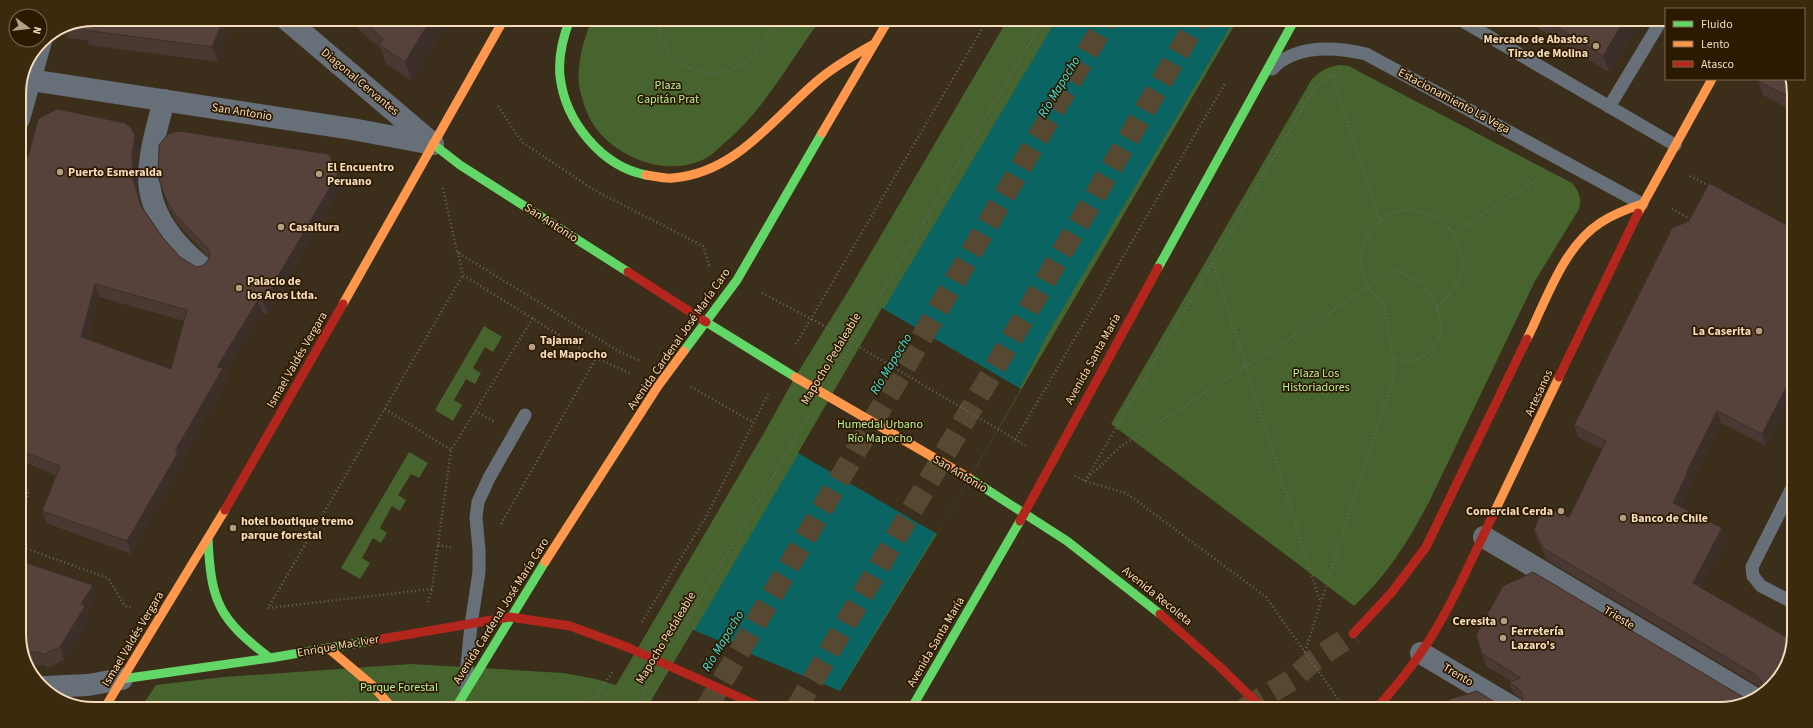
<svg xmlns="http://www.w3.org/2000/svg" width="1813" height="728" viewBox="0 0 1813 728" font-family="'Source Sans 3',sans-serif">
<rect width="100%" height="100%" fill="#3b2e1a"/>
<path fill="#47642f" d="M592,19H821C789,62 764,111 722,145C718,149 713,154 708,157C672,178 623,161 598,131C589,120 583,104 580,90C575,70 584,37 592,19Z
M1008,19H1238L937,534L829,709H140L156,685L224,677L411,664L563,673L596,679L616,685L764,433L795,377L850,288Z
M1340,65L1349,66L1358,71L1572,183C1579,191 1582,198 1579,209L1535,281L1429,502C1409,540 1387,576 1354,606L1111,424L1312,79C1321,70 1328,67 1340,65Z
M484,326L502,337L493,352L485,347L473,368L481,373L475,384L466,379L454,400L462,405L453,421L435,410Z
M409,452L428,463L419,478L411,474L398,495L406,500L400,511L392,506L380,528L387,533L381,543L373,538L362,558L370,563L360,579L341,568Z"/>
<path fill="#0a6562" d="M1057,19H1235L1047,335C984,465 902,584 829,709H648L896,288Z"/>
<path fill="#3b2e1a" d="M882,308L1021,389L937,534L798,453Z
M693,630L840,691L829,709H646Z"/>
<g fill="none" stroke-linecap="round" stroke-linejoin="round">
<path stroke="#574832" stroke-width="22" stroke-dasharray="22 11" stroke-linecap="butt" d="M706,709L1107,19
M796,709L1198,19
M1244,709L1293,679L1313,661L1353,634"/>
<path stroke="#666562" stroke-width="2.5" stroke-dasharray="1 3" stroke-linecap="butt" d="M658,19C659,28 660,37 665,46C680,72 715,80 741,65C758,56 767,35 776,19
M1332,76L1380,222
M498,106L522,142L594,190L703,246L709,265L711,267
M1690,176L1711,187
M443,188L457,252L620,352L641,361
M1672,209L1692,220
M1454,233L1541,177
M458,252L463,275L596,358L632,374
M1213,263L1320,601
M762,293L819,323
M796,344L988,19
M837,368L1044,19
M691,387L753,422
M385,409L451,450
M475,411L495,422
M1001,431L1028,447
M1015,440L1226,82
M1075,476L1085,481L1126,493L1266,597L1345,709
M1088,478L1120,447L1396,270C1403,274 1421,281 1425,286C1431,295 1438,307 1440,317C1445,333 1433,353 1417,359C1409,362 1401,360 1393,359
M1085,481L1312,92C1318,84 1326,77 1337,75
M19,487L29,491L19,521
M501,524L596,358
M438,545L454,548
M19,546L108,578L125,606L133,608
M432,589L268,608L463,275
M428,602L432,589L451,450L533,318
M642,622L706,517L768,394
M677,638L808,417
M1305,652L1395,371L1384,303C1370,297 1362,278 1361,263C1360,251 1365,238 1373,229C1418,173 1506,253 1436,306
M414,689L433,690
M324,709L328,703L346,700
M546,709L595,698L613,671
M635,709L648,687"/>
<path stroke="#676f78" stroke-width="13" d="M1459,19L1675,145
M1272,69C1296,44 1335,47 1366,54L1642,204
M1609,107L1662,19
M1794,484L1752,567L1753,576L1761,586L1794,603
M465,686L471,625L479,572V550L476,517L478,502L489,478L525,415"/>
<path stroke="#676f78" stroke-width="22" d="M286,19L433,144
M24,79L352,129L433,144
M164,100C157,128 146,161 150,190C155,221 178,248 202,267
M19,119L41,41
M1484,537L1754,698
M1421,653L1515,709
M44,687L88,685L122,679"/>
<path stroke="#63d668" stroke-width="9" d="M570,19C563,37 558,56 560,76C565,121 601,166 646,175
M433,144L460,165L628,272
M1158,268L1295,19
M706,322L795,377
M684,351L737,280L822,133
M969,478L1067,541L1160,614
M208,539C211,603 219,619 270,658
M122,679L270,658L370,641
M455,709L545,562
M911,709L1020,521"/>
<path stroke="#ff974d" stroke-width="9" d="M822,133L889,19
M646,175C654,176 664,179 673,178C735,173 772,120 816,82C833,67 854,55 874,44
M1638,213L1712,79
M343,304L504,19
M1527,339C1546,301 1563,247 1600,223C1613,214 1627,209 1642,204
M1493,515L1559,377
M545,562L658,386L684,351
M328,648L373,686L393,709
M104,709L225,510"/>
<path stroke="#b3261e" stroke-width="9" d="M628,272L706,322
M1559,377L1638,213
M225,510L343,304
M1020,521L1158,268
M1160,614L1220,667L1263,709
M510,617L570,626L627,647
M1353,634L1392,592L1426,547L1527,339
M370,641L510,617
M1376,709C1392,691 1407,673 1420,654C1450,611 1470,562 1493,515"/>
<path stroke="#666562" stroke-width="2.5" stroke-dasharray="1 3" stroke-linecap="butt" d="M819,323L1001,431"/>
<path stroke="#ff974d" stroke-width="9" d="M795,377L969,478"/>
<path stroke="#b3261e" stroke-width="9" d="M627,647L765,709"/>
</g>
<path fill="#4a3932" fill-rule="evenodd" d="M94,19L222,23L227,38L218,62L89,45L87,40L68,38L64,25H65Z
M336,19H450L412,81L386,64L381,49L349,21L344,26Z
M1523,19H1642L1610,73Z
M1758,81L1794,89V112L1763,95Z
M140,147L137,167L138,191L143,208L163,238L180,257L196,267L202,266L207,262L209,258L179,226L168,207L164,195L339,172L343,185L268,314L262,312L225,374L227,381L181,462L182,465L131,554L46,523L42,511L57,476L19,460V194L21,186L19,181L28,157ZM99,297L184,321L171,369L88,339Z
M1689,221L1766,446L1721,423L1691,483L1692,486L1681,507L1722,528L1726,540L1701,588L1793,641L1761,696L1720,709L1516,708L1521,704L1522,700L1513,693L1509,682L1511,681L1486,666L1482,654L1743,697L1749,699L1755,697L1761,692L1762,689L1760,687L1547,560L1538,541L1534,530L1569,517L1602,449L1578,437L1574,425Z
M93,585L97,597L87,613L90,619L64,660L47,668L45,665L29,666L19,640Z"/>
<path fill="#3c2e29" d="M341,19H348L349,21L344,26Z
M431,19H450L412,81L405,62Z
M1625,19H1642L1610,73L1603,56Z
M222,23L227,38L218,62L212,47Z
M135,135L140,147L137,167L138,191L146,218L141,206L133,179L132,155Z
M339,172L343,185L268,314L263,302Z
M95,284L99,297L85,349L81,337Z
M258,300L262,312L225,374L227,381L181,462L182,465L131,554L127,541L175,451L217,367Z
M1794,372V392L1766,446L1762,434Z
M1717,411L1721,423L1691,483L1692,486L1677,515L1673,503L1686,473Z
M1722,528L1726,540L1698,595L1693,583Z
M93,585L97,597L87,613L90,619L64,660L60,647L81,604Z"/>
<path fill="#56423a" stroke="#3c2e29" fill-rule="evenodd" d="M94,19H218L222,23L212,47L84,30V26L68,24Z
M361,19H431L405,62L379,45L383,39Z
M1545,19H1625L1603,56Z
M1759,79H1790L1794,89V100L1758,81Z
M57,109L125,123L130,127L135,135L132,155L133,179L141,206L163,238L180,257L196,267L202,266L207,262L210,256L209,250L174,213L164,195L158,176L159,145L168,134L179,131L328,154L339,172L263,302L258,300L217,367L223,368L175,451L178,453L127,541L42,511L60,466L19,450V194L22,182L19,181L25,157H28L38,119ZM95,284L187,310L171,369L81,337Z
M1709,183L1794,229V372L1762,434L1717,411L1686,473L1687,474L1673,503L1722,528L1693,583L1793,641L1788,663L1761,696L1720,709H1513L1516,708L1521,704L1523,698L1521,691L1509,682L1521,678L1482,654L1476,635L1503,586L1533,572L1743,697L1749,699L1755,697L1761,692L1762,687L1761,680L1756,675L1543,548L1534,530L1543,506L1569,517L1606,441L1574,425L1672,228L1689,221Z
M21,561L93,585L81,604L85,606L60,647L43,655L40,652L24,653L19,640V565Z
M1477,691L1504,708L1508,709H1445L1450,699Z"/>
<g fill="#b49f83" stroke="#2c1a00" stroke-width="1.5">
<circle cx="1596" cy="46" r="4"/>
<circle cx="60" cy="172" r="4"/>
<circle cx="319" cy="174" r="4"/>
<circle cx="281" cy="227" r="4"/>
<circle cx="239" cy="288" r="4"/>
<circle cx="1759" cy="331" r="4"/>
<circle cx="532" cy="347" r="4"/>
<circle cx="1561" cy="511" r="4"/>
<circle cx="1623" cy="518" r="4"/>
<circle cx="233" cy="528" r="4"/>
<circle cx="1504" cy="621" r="4"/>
<circle cx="1503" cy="638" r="4"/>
</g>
<g text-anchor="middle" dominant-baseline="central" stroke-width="3.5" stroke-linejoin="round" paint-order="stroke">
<g font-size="12" font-weight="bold" fill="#f5dcbc" stroke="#2c1a00" text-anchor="start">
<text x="1588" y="39" text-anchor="end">Mercado de Abastos<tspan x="1588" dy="14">Tirso de Molina</tspan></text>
<text x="327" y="167">El Encuentro<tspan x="327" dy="14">Peruano</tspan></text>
<text x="68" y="172">Puerto Esmeralda</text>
<text x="289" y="227">Casaltura</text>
<text x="247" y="281">Palacio de<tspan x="247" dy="14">los Aros Ltda.</tspan></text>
<text x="1751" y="331" text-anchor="end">La Caserita</text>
<text x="540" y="340">Tajamar<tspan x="540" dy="14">del Mapocho</tspan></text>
<text x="1553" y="511" text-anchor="end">Comercial Cerda</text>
<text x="1631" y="518">Banco de Chile</text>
<text x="241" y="521">hotel boutique tremo<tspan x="241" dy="14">parque forestal</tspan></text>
<text x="1496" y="621" text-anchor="end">Ceresita</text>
<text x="1511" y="631">Ferretería<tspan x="1511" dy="14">Lazaro's</tspan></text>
</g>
<g font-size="12" fill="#f5dcbc" stroke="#2c1a00">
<text transform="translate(360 82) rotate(40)">Diagonal Cervantes</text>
<text transform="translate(1454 101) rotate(28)">Estacionamiento La Vega</text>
<text transform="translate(242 112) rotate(9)">San Antonio</text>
<text transform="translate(551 223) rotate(33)">San Antonio</text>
<text transform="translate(679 339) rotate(-55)">Avenida Cardenal José María Caro</text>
<text transform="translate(831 359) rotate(-59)">Mapocho Pedaleable</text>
<text transform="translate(1093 359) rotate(-61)">Avenida Santa María</text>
<text transform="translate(297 360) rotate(-60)">Ismael Valdés Vergara</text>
<text transform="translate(1539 393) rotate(-65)">Artesanos</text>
<text transform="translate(960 474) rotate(31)">San Antonio</text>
<text transform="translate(1157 596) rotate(39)">Avenida Recoleta</text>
<text transform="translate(501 611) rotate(-58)">Avenida Cardenal José María Caro</text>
<text transform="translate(1619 618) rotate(31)">Trieste</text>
<text transform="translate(666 638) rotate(-59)">Mapocho Pedaleable</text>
<text transform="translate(133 639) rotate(-59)">Ismael Valdés Vergara</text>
<text transform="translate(936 642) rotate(-60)">Avenida Santa María</text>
<text transform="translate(338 646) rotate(-10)">Enrique Mac Iver</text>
<text transform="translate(1458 675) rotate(31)">Trento</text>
</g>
<g font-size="12" fill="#b7ef96" stroke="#2c1a00">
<text x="668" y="85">Plaza<tspan x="668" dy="14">Capitán Prat</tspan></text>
<text x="1316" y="373">Plaza Los<tspan x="1316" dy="14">Historiadores</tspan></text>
<text x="880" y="424">Humedal Urbano<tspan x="880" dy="14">Río Mapocho</tspan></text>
<text x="399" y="687">Parque Forestal</text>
</g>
<g font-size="13" font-style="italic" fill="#42e5e5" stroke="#2c1a00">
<text transform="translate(1059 87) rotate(-59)">Río Mapocho</text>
<text transform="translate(891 364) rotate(-59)">Río Mapocho</text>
<text transform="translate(723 641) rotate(-59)">Río Mapocho</text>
</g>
</g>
<path d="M0 0H1813V728H0ZM94 26H1719A68 68 0 0 1 1787 94V634A68 68 0 0 1 1719 702H94A68 68 0 0 1 26 634V94A68 68 0 0 1 94 26Z" fill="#3c2a0f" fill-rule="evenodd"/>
<path fill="none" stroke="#f5dcbc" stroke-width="2" d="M94 26H1719A68 68 0 0 1 1787 94V634A68 68 0 0 1 1719 702H94A68 68 0 0 1 26 634V94A68 68 0 0 1 94 26Z"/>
<rect x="1665" y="8" width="140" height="72" fill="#2c1a00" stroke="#7c684b"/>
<rect x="1673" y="21" width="20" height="6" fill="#63d668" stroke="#7c684b"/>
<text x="1701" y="28" font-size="12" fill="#f5dcbc">Fluido</text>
<rect x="1673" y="41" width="20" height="6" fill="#ff974d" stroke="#7c684b"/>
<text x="1701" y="48" font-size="12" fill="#f5dcbc">Lento</text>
<rect x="1673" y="61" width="20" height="6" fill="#b3261e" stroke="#7c684b"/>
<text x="1701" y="68" font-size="12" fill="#f5dcbc">Atasco</text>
<g transform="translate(28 28) rotate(105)"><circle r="19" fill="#2c1a00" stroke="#7c684b"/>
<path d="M0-3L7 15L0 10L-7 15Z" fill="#b49f83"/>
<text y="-6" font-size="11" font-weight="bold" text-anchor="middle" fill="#f5dcbc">N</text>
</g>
</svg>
